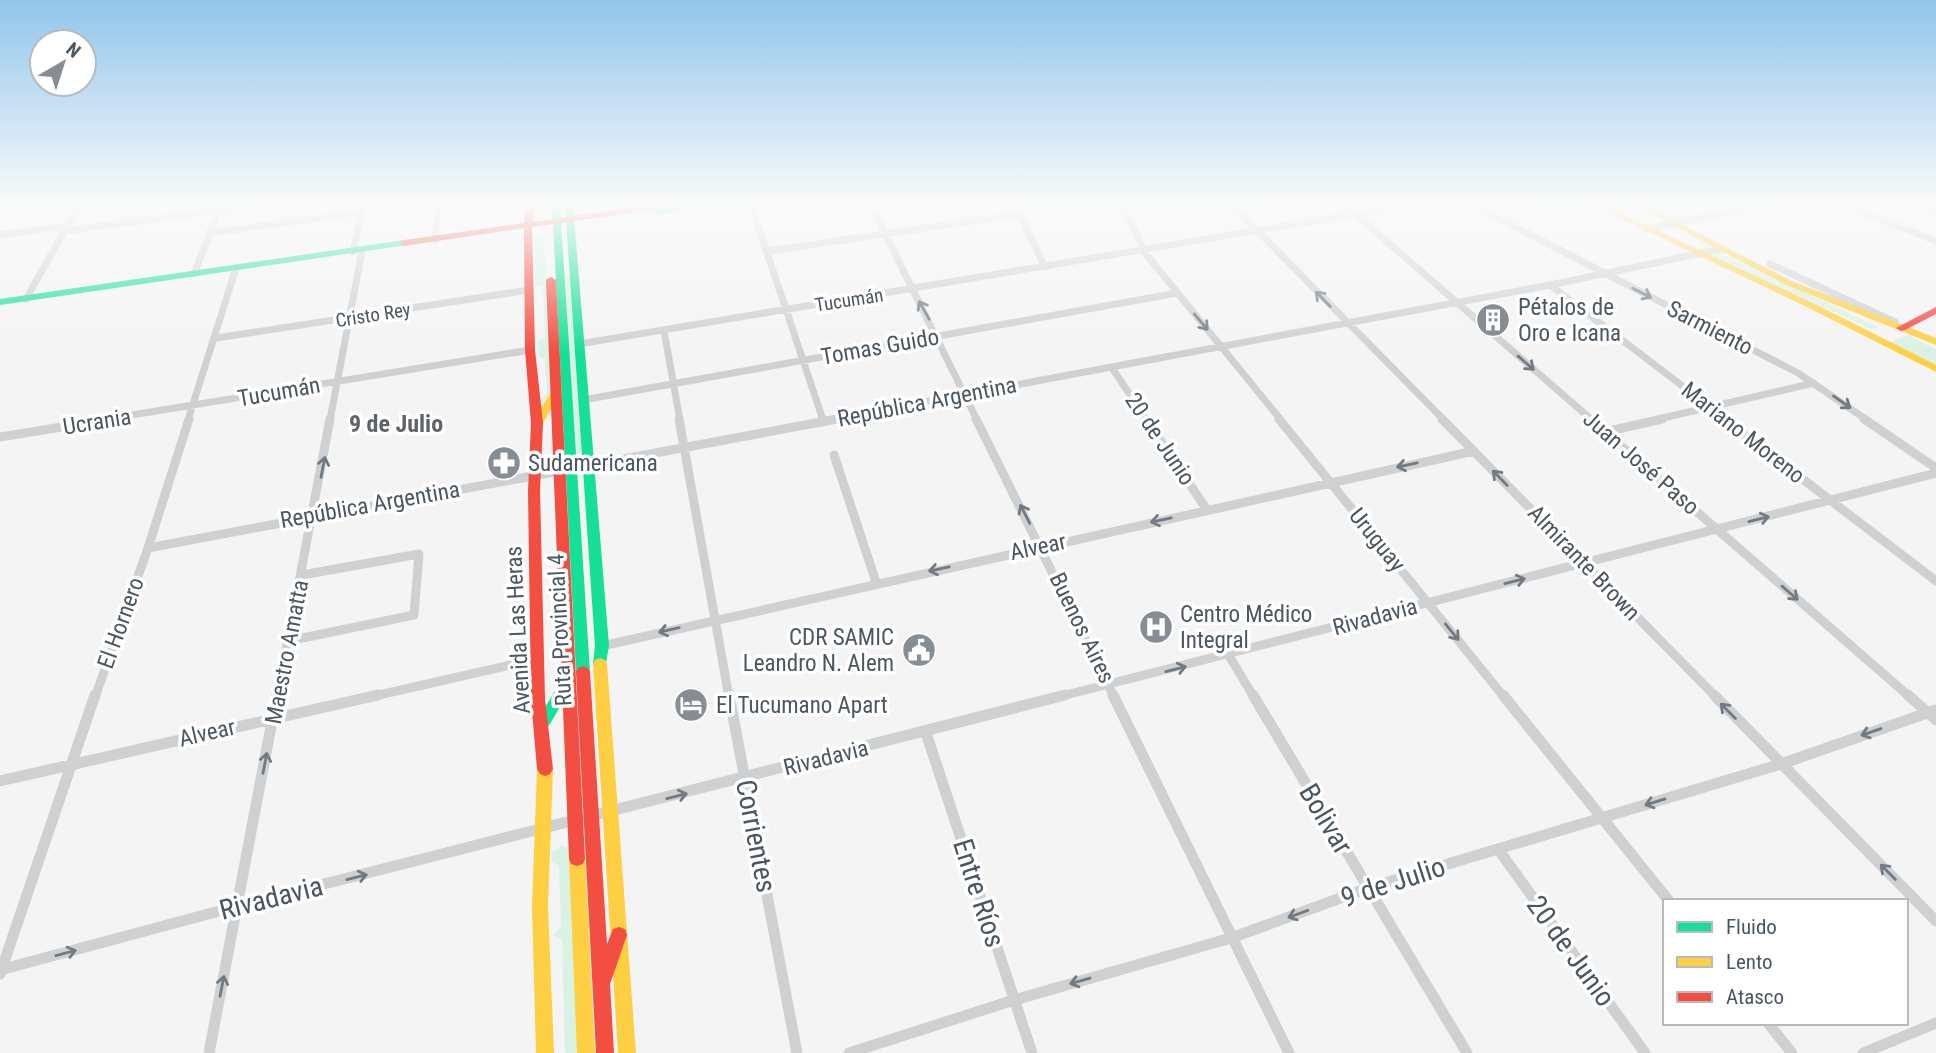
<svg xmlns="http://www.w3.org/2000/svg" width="1936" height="1053" viewBox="0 0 1936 1053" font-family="'Roboto Condensed',sans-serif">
<rect width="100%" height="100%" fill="#f4f4f4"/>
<path fill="#d9f2e3" d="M539,235L544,236L552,394L541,407L539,400L547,394L545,359L539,357L538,341L545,336L543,287L536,286L534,238Z
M1721,253L1878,327L1871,329L1710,255Z
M570,273L584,454L576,456L564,282Z
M1908,335L1936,350V368L1889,343Z
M561,846L570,848L579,1053H565L562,939L553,935L561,926L559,866L552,862L551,853Z"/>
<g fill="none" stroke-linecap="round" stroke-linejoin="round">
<path stroke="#ced0d2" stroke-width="7" d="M751,205L823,420
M871,205L977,420
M1015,205L1045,267
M1123,205L1146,254L1281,420
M1232,205L1444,420
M1345,205L1592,420
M1473,205L1798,373L1867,420
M1844,205L1936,241
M1917,205L1936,213
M1647,229L1762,205
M63,231L257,205
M209,233L362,212
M0,235L66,226
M435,240L439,205
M769,251L1019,214
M353,252L363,205
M1770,264L1895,322
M194,274L220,207
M1550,285L1727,420
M26,299L79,205
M664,331L680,420
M216,338L529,290
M579,344L1409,205
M1112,368L1147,420
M583,400L1177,293
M101,420L530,350
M188,420L236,268
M330,420L362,251
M828,420L1550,285L1721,249
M1654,420L1814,383"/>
<path stroke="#ced0d2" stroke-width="9" d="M679,419L729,697
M822,419L823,422
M976,419L1114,697
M1146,419L1207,510
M1279,419L1504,697
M1442,419L1716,697
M1590,419L1910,697
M1724,419L1936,581
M1864,419L1936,468
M1605,432L1662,419
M0,437L111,419
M834,455L876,582
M148,548L837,419
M288,641L414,615L419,554L302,575
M602,646L1474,451
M1229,656L1254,697
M95,697L148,548L189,419
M277,697L330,419
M370,697L537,659
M1058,697L1936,473"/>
<path stroke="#ced0d2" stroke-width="11" d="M729,695L797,1053
M1113,695L1289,1053
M1253,695L1467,1053
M1503,695L1669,901
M1714,695L1936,921
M1908,695L1936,720
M926,733L1032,1053
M0,781L378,695
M1498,849L1645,1053
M0,970L238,906L1065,695
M0,974L95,695
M1768,1023L1792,1053
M209,1053L277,695
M849,1053L1014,1000L1231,938L1368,888L1781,764L1936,710
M1863,1053L1936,1023"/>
<path fill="#16e098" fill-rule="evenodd" d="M552,205H560L590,672L588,676L583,678L578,676L576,672Z
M565,205H573L609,646L605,668L600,670L595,668L593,664L595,646Z
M686,205H709L659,215L655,212L659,209Z
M404,240L407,241V245L0,305V299Z
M569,674L574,676L576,680L574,684L548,727L543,729L538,727L536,723L538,719L564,676Z"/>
<path fill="#ffcf43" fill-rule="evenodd" d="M1592,205H1604L1813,303L1936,365V372L1807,307Z
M1633,205H1644L1792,281L1936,338V345L1786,285Z
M556,390L561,393L543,423L541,425H533L531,423L552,391Z
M600,658L605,660L607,664L636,1053H618L593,664L595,660Z
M545,762L550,764L553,769L548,907L554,1053H536L532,907L537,769L540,764Z
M577,852L583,854L585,859L595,1053H577L569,859L571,854Z"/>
<path fill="#f24e42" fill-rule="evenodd" d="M527,205H535L533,222L646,205H670L666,208L532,227L535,350L543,423L540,491L545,699L553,769L550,774L545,776L540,774L537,769L531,699L528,491L531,423L525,350L524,228L404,246L400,243L404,240L524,223Z
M551,277L556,280L585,859L583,864L577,866L571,864L569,859L546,280Z
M1936,307V314L1905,330L1901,331L1896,328Z
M583,666L588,668L590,672L607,944L613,929L619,927L625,929L627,935L610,984L614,1053H596L576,672L578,668Z"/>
</g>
<defs><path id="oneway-shaft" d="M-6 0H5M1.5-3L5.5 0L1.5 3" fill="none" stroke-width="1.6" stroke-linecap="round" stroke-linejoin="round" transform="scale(1.75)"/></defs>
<g stroke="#727b83">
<use href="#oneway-shaft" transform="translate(1642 293) rotate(27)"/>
<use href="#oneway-shaft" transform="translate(1323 299) rotate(-134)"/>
<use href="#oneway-shaft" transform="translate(924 310) rotate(-119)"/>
<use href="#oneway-shaft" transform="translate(1201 322) rotate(50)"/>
<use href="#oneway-shaft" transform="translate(1526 363) rotate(41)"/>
<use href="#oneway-shaft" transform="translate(1842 402) rotate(35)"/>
<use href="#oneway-shaft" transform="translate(1407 465) rotate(168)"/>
<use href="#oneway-shaft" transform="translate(323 467) rotate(-79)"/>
<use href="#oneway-shaft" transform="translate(1500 478) rotate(-134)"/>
<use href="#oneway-shaft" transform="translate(1025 514) rotate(-117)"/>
<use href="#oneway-shaft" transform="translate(1759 519) rotate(-14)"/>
<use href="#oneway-shaft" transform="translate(1161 520) rotate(168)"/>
<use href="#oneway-shaft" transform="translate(939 569) rotate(168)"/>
<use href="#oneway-shaft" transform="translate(1515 581) rotate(-14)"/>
<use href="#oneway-shaft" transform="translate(1790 593) rotate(41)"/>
<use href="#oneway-shaft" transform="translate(669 630) rotate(167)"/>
<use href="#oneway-shaft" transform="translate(1452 632) rotate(51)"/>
<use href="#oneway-shaft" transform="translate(1176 669) rotate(-14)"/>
<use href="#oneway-shaft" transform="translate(1728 711) rotate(-135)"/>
<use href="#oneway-shaft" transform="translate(1871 732) rotate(161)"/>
<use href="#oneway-shaft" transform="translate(265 763) rotate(-79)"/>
<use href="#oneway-shaft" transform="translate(677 796) rotate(-14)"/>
<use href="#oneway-shaft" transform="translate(1655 802) rotate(163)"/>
<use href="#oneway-shaft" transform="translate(1888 872) rotate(-135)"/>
<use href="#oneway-shaft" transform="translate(357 877) rotate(-14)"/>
<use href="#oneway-shaft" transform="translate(1298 914) rotate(160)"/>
<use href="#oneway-shaft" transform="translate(66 953) rotate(-15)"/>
<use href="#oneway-shaft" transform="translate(1080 981) rotate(164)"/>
<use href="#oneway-shaft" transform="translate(222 986) rotate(-79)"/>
</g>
<linearGradient id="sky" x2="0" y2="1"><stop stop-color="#91c6eb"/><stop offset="0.58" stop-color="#fafafa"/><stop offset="1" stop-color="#fafafa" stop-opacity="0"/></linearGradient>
<rect width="1936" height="353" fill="url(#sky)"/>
<defs>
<g id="building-disc" transform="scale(1.75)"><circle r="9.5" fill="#868d94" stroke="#fff"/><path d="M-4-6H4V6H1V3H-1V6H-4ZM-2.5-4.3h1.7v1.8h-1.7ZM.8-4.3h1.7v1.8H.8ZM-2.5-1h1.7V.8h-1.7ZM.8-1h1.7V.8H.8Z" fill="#fff"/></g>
<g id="pharmacy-disc" transform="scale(1.75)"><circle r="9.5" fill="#868d94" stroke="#fff"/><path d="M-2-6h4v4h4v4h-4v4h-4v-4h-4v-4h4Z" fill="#fff"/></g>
<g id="hospital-disc" transform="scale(1.75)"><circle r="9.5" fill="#868d94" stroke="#fff"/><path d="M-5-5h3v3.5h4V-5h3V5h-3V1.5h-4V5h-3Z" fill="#fff"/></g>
<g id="civic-disc" transform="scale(1.75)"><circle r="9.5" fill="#868d94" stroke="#fff"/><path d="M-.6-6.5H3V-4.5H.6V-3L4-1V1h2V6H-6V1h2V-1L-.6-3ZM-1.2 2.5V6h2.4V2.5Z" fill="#fff"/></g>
<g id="hotel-disc" transform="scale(1.75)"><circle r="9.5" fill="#868d94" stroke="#fff"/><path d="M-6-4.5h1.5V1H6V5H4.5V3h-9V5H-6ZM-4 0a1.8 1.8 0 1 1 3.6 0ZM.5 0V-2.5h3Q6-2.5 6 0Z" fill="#fff"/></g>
</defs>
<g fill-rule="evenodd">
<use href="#building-disc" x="1493" y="320"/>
<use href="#pharmacy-disc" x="504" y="463"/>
<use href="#hospital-disc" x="1156" y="627"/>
<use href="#civic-disc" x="919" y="650"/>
<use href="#hotel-disc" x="691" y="705"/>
</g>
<g text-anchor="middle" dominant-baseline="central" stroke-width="7" stroke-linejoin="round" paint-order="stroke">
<g font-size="19" fill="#4a5661" stroke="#fff">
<text transform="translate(849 300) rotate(-9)">Tucumán</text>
<text transform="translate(373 315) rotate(-9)">Cristo Rey</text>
</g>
<g font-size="23" fill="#4a5661" stroke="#fff" text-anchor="start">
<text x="1518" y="307">Pétalos de<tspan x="1518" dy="26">Oro e Icana</tspan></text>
<text x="528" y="463">Sudamericana</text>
<text x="1180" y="614">Centro Médico<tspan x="1180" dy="26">Integral</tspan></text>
<text x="894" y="637" text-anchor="end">CDR SAMIC<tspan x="894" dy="26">Leandro N. Alem</tspan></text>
<text x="716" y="705">El Tucumano Apart</text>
</g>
<g font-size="23" fill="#4a5661" stroke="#fff">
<text transform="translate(1710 328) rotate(27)">Sarmiento</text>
<text transform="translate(880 347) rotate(-10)">Tomas Guido</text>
<text transform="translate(279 392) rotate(-10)">Tucumán</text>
<text transform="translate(927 402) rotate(-11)">República Argentina</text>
<text transform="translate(97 422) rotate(-9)">Ucrania</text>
<text transform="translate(1743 433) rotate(38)">Mariano Moreno</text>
<text transform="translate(1160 439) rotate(56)">20 de Junio</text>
<text transform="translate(1641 463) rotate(41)">Juan José Paso</text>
<text transform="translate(370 505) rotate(-10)">República Argentina</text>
<text transform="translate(1377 540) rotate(51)">Uruguay</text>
<text transform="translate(1038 547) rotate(-12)">Alvear</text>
<text transform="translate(1584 563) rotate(46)">Almirante Brown</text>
<text transform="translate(1375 617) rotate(-15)">Rivadavia</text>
<text transform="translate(121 623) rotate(-70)">El Hornero</text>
<text transform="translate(1082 628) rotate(64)">Buenos Aires</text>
<text transform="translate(518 630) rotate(-93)">Avenida Las Heras</text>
<text transform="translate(560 630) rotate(-93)">Ruta Provincial 4</text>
<text transform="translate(287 652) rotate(-79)">Maestro Amatta</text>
<text transform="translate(207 733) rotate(-13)">Alvear</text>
<text transform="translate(826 758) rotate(-14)">Rivadavia</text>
</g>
<g font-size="24" font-weight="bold" fill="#5f6368" stroke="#fff">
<text x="396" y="424">9 de Julio</text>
</g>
<g font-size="28" fill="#4a5661" stroke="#fff">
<text transform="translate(1326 819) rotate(59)">Bolivar</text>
<text transform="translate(756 836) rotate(79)">Corrientes</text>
<text transform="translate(1393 882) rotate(-18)">9 de Julio</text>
<text transform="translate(979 893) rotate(72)">Entre Ríos</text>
<text transform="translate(271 898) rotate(-14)">Rivadavia</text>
<text transform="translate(1571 951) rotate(54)">20 de Junio</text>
</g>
</g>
<rect x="1663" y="899" width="245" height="126" fill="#ffffff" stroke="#b7bbc0" stroke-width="2"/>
<rect x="1677" y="922" width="35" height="10" fill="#16e098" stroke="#b7bbc0" stroke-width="2"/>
<text x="1726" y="934" font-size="21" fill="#4a5661">Fluido</text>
<rect x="1677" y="957" width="35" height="10" fill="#ffcf43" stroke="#b7bbc0" stroke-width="2"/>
<text x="1726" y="969" font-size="21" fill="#4a5661">Lento</text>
<rect x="1677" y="992" width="35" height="10" fill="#f24e42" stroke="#b7bbc0" stroke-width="2"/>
<text x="1726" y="1004" font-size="21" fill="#4a5661">Atasco</text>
<g transform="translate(63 63) rotate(39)"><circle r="33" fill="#ffffff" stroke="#b7bbc0" stroke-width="2"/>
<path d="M0-5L12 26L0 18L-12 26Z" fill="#868d94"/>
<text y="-10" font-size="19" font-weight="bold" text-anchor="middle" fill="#4a5661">N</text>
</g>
</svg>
